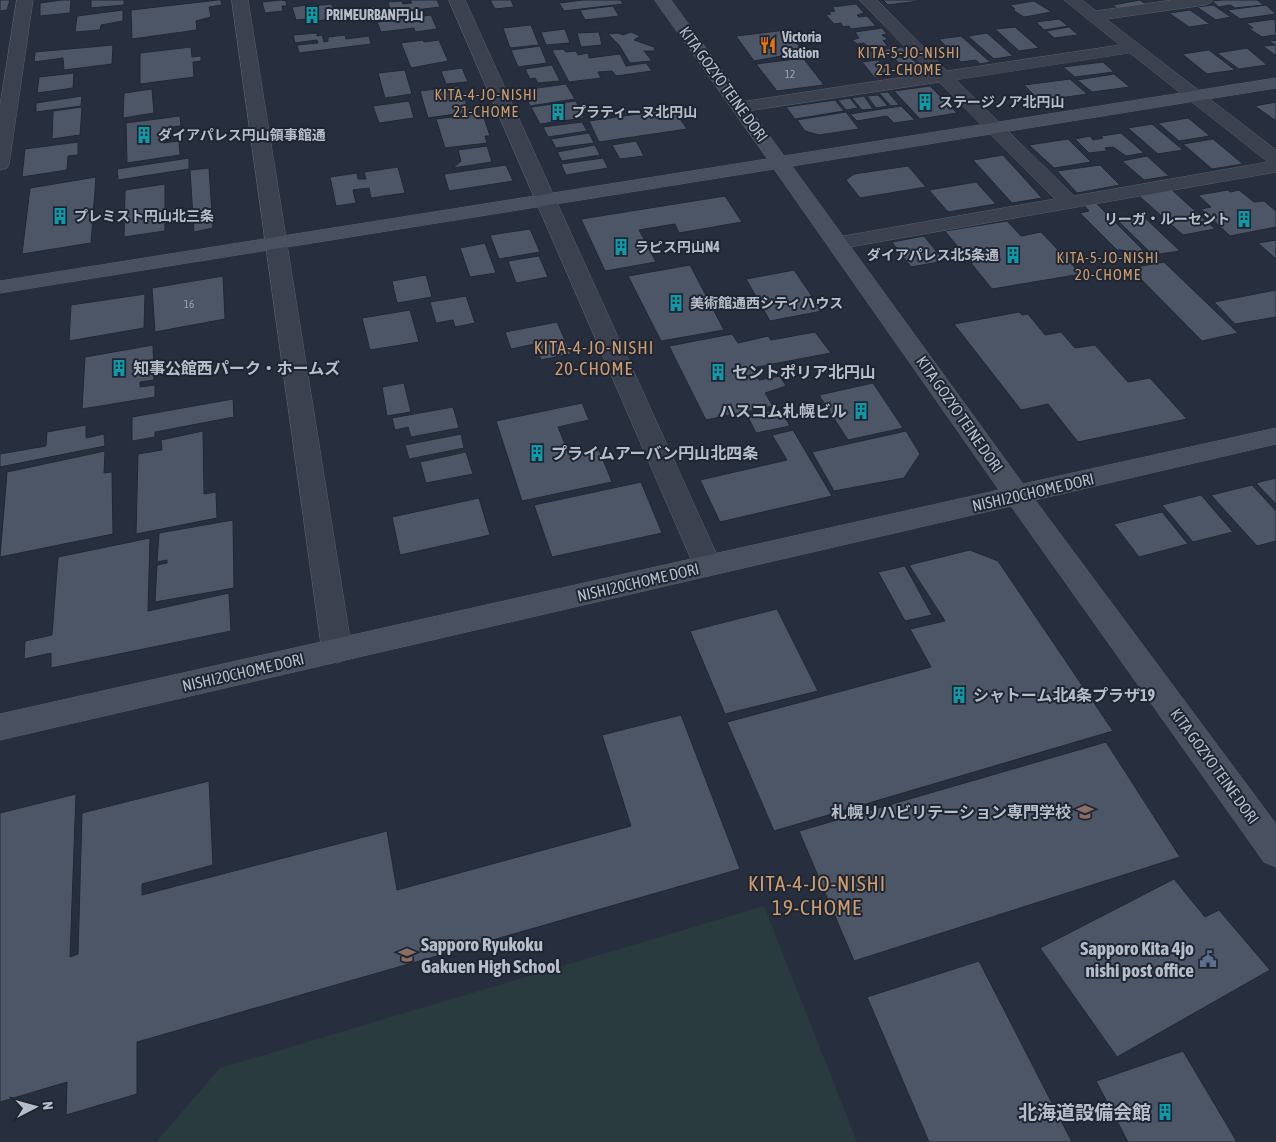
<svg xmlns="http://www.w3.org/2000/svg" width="1276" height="1142" viewBox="0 0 1276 1142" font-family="'Asap Condensed','Noto Sans JP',sans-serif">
<rect width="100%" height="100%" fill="#272f3e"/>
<path fill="#293b3f" d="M764,906L857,1142H156L220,1068Z"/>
<path fill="#4d5666" stroke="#212835" d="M0,0H10L7,10L0,11Z
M62,0H71L70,13L40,16V3Z
M91,0H124V5L91,8Z
M218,0H221L222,5L209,7L211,17L196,21L197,30L132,39L131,10Z
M281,0L286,1L287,6H282L283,11L265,13L262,2Z
M410,0H437L440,7L391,13L388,2L402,1L403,4L412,3Z
M490,0H511L514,7L495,9Z
M583,0H621L623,4L564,11L559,3Z
M883,0H917L919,1L888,5Z
M1140,0L1147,5L1118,9L1113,5Z
M1223,0H1257L1264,5L1235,8L1230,5L1219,7L1212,1Z
M1034,1L1052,12L1024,17L1013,10L1015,9L1010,5Z
M313,4V6L331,4L336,12L324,20L311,22V19L296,20L292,7Z
M856,4L864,13L857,15L859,17L867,16L876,26L851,29L849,26L843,27L841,23L834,24L826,15L831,14L829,12L835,11L832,7Z
M1213,5L1231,17L1216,20L1197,7Z
M1266,5L1276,14L1240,19L1227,10Z
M379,6L384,17L360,20L356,8Z
M613,6L619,16L585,20L580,10Z
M123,10V21L101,25L100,30L75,32L77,16Z
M1190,10L1210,24L1189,27L1169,13Z
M431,15L437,29L415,32L414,28L381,32L377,22Z
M1059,19L1068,26L1044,30L1036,22Z
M1275,19L1276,35L1262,37L1248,28H1253L1246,23Z
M531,25L539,45L510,48L503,28Z
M1015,27L1039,48L1019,51L995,29Z
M1069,27L1078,35L1054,38L1046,31Z
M882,28L887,34L882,35L888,39L883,41L888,46L869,48L864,43L857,44L852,40L859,38L855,32Z
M565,29L570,43L546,45L541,32Z
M786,30L804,52L754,61L736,36Z
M599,32L602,45L581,47L577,33Z
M631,32L640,36L634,40L654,47L655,51H644L652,61L630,63L619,45L608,34L618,33L623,35Z
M317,33V36L322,35L324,42L328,41V37L345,35L346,39L369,36L371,44L299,53L297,45L318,43L317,40L295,43L293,35Z
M987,33L1013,56L994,59L968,36Z
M961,36L990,62L980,64L976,60L961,62L939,39Z
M423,40L424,42L439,40L448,61L411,68L401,43Z
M1276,40V55H1275L1263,46L1275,45L1269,41Z
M113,45L112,64L64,70L63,58L34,62L35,52Z
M540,46L547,63L518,67L511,50Z
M191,47L192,57L201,56V61L193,62L194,77L140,84V53Z
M902,47L908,54L870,59L864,52Z
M1247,48L1267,65L1239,69L1217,53Z
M563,49L566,52L576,51L578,55L588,53L589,58L620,54L626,66L646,63L652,71L616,76L612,71L598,72L601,78L569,82L552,50Z
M1209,50L1235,70L1207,74L1182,54Z
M909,56L925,71L909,73L894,58Z
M803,58L824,85L777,91L756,64Z
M878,60L892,75L875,78L862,62Z
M1103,62L1114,72L1075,77L1063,67Z
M552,65L560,81L538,83L535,78L530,79L525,69Z
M462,68L468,82L446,84L441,71Z
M405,70L412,94L385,98L378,73Z
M74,73L73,88L37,93L39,77Z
M1114,74L1130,87L1092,92L1077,80Z
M1070,79L1087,94L1040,101L1024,85Z
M566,84L575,99L530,106L523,90Z
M460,86L469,112L428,118L420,91Z
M930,86L957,113L920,119L894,91Z
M152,89L154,113L123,118L124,93Z
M888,92L899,105L891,106L879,93Z
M878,95L888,106L876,108L867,96Z
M82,96L81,106L36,112V103Z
M864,96L873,109L862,110L852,98Z
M850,98L858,108L846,110L838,100Z
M835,100L844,111L795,119L786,107Z
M409,101L414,118L379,123L373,106Z
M576,101L584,118L540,124L531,107Z
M1276,102V121L1255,106Z
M901,106L915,120L894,123L887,116L857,121L850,114Z
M82,107L80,135L52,139L53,111Z
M673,109L687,129L599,142L589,121Z
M846,112L859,129L819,135L805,131L797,120Z
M476,114L477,119L484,118L490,136H485L487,143L445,148L436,119Z
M180,116L181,126L162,128L163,143L179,141L180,155L127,163L126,123Z
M1188,118L1210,136L1179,141L1158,123Z
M582,122L587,131L548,137L543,127Z
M1152,124L1183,150L1158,154L1128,128Z
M589,133L594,143L556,148L551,139Z
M1121,133L1144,153L1126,156L1113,147L1105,148L1107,151L1089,153L1075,139L1090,136L1093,140L1103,138L1101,136Z
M1068,139L1091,162L1054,168L1029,145Z
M1213,139L1243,164L1212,169L1183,144Z
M636,141L644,156L620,159L612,145Z
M78,142V155L68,156L67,170L22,177L25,149Z
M595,145L600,155L562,161L557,152Z
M487,146L492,162L453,168L461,161L458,150Z
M1003,155L1042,198L1012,203L973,160Z
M1147,156L1169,176L1144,180L1122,161Z
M189,158V169L118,180L117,169Z
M603,158L608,168L566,175L561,164Z
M506,165L513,181L449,191L444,174Z
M1100,165L1120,185L1077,193L1057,171Z
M908,166L926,187L860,198L846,180L854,174Z
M398,167L405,193L371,198L369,188L353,190L356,203L336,206L330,177L357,173L358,179H366L364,172Z
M209,168L213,228L194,232L190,170Z
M96,177L91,243L22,254L30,188Z
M976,182L996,204L948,212L929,190Z
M165,184V231L124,237L125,190Z
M1172,190L1215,229L1183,235L1139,196Z
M1228,190L1230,192L1239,190L1254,202L1264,201L1276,211V227L1230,236L1201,209L1211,207L1198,195Z
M725,196L742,222L679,233L675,224L639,230L656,262L605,271L581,219Z
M1096,203L1147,254L1130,257L1123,250H1117L1080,213L1089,211L1084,205Z
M1141,214L1180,251L1153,255L1116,219Z
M1007,221L1021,236L1041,232L1081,274L992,289L945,231Z
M530,229L540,252L499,259L490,235Z
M924,236L944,261L911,267L892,242Z
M1276,240V259L1258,243Z
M485,243L496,273L470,277L460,248Z
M539,256L548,277L516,283L508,261Z
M1164,262L1238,333L1202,341L1130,268Z
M690,265L724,330L661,341L628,276Z
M794,270L822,311L770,321L746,279Z
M426,275L432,297L397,303L392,281Z
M223,276L225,319L155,332L152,288Z
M1276,290V317L1235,324L1214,302Z
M145,294L144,328L69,341L71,305Z
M466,296L475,323L455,327L453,320L436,323L430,302Z
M410,310L419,342L370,350L362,318Z
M1019,312L1022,315L1028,314L1045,335L1061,332L1075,348L1095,345L1128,382L1150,378L1187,419L1078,442L1048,404L1021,410L954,324Z
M557,322L571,354L541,360L535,344L511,349L505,332Z
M815,332L831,353L752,368L759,380L780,376L786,386L765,393L773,406L706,420L669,346L732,334L738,343L768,336L771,340Z
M153,345L154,380L140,382V387L155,385V397L82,409L85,357Z
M404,383L411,412L387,416L382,387Z
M873,383L903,428L848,440L819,395Z
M233,399L234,417L155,432V437L132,441V417Z
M582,403L589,420L558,427L570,456L599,450L612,482L522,501L496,421Z
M453,407L459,428L411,437L408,427L395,430L392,418Z
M780,409L790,426L756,433L747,415Z
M86,425V438L104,434L105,446L0,467V454L46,446L47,432Z
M793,430L832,496L720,522L700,480L787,460L772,435Z
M203,431L204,494L216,492L217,518L136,534L138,454L162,450L161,440Z
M906,431L920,454L904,478L834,491L812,452Z
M461,434L464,448L409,459L405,445Z
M105,451L104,473L112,472L113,534L0,557L7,472Z
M466,452L473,474L426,483L420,462Z
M1276,478V504L1256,483Z
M641,482L662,533L552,557L534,505Z
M1252,485L1276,511V541L1257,546L1211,495Z
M1201,495L1233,532L1193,542L1162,505Z
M479,498L490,535L400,555L392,517Z
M1162,512L1188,544L1139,557L1114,524Z
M233,520L234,588L155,602L157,565L167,563V560L157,562L159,533Z
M150,538L148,611L229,593L231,631L51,668V653L24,659L25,641L52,635L58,557Z
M970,550L998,561L1113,731L774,831L727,722L931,667L910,629L945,621L909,565Z
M905,566L932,615L905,621L878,572Z
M777,609L818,691L725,714L690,631Z
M681,715L740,869L137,1042V1094L66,1115L67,1082L0,1102V813L76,794L70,957L78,954L82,813L209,781L213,865L142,884V895L387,831L397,890L631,826L602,735Z
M1106,742L1180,857L854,961L799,831Z
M1174,879L1205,917L1219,910L1270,970L1117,1057L1040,948Z
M979,961L1072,1142H929L867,997Z
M1183,1051L1237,1142H1128L1096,1081Z"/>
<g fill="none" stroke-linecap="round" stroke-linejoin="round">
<g stroke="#595f6c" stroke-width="1">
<path id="street" d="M17,0H33L9,164L7,168L0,170V106Z
M232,0H248L352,651L347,659L337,663L327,659L322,651Z
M449,0H465L722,566L718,573L708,576L698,573L694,566Z
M860,0H877L947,71L1120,45L1064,0H1082L1096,11L1172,0H1213L1210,3L1205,5L1106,19L1276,150V172L838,249L831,247L828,243L831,239L838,237L1055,199L939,82L741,112L735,111L732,107L735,103L741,102L930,73ZM1130,53L1268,162L1074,196L956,80Z"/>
</g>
<g stroke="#595f6c" stroke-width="1">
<path id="secondary" d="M655,0H671L784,156L1276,78V88L792,166L1023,484L1276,428V444L1035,500L1276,824V867L1264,862L1011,506L0,740V714L999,490L774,169L0,293V281L767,159Z"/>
</g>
<use href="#street" fill="#3b414e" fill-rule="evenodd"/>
<use href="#secondary" fill="#495060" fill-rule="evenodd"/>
</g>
<defs>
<g id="building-bare" transform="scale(1.35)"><path d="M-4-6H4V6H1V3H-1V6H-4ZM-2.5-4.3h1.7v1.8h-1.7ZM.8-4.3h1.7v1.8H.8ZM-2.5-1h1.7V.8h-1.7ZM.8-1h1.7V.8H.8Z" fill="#0f9aa8" stroke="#1f2633" stroke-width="2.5" paint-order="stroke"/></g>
<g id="restaurant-bare" transform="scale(1.35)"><path d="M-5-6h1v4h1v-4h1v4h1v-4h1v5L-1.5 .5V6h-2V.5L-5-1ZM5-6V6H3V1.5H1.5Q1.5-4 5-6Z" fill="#e8710a" stroke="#1f2633" stroke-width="2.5" paint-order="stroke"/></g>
<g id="university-bare" transform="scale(1.35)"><path d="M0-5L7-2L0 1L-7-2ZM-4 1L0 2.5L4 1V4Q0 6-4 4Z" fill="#8d6e63" stroke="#1f2633" stroke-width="2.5" paint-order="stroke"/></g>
<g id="school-bare" transform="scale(1.35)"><path d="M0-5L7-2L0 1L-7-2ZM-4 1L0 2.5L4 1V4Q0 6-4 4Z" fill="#8d6e63" stroke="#1f2633" stroke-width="2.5" paint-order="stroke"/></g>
<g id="civic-bare" transform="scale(1.35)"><path d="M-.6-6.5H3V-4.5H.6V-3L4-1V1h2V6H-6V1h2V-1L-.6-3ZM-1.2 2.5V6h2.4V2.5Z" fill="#5c6f8a" stroke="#1f2633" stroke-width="2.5" paint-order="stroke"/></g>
</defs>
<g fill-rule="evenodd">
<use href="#building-bare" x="312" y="15"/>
<use href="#restaurant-bare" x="768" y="45"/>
<use href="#building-bare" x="925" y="102"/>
<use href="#building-bare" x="558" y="112"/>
<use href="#building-bare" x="144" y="135"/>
<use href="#building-bare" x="60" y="216"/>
<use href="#building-bare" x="1244" y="219"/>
<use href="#building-bare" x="621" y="247"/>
<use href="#building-bare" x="1013" y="255"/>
<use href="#building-bare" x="676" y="303"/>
<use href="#building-bare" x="119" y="368"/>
<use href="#building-bare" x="718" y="372"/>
<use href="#building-bare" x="861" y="411"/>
<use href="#building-bare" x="537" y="453"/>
<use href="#building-bare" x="959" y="695"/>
<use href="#university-bare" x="1085" y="812"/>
<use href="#school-bare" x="407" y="955"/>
<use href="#civic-bare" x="1208" y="959"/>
<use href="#building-bare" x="1165" y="1112"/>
</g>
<g text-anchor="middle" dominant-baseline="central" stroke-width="4" stroke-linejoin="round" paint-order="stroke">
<g font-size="11" fill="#9ca3b0">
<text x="790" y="74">12</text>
<text x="189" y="304">16</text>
</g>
<g font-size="14" font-weight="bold" fill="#b7bdc9" stroke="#1f2633" text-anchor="start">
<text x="326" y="15">PRIMEURBAN円山</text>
<text x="782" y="37">Victoria<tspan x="782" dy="16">Station</tspan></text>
<text x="939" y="102">ステージノア北円山</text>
<text x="572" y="112">プラティーヌ北円山</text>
<text x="158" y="135">ダイアパレス円山領事館通</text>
<text x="74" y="216">プレミスト円山北三条</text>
<text x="1230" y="219" text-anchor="end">リーガ・ルーセント</text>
<text x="635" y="247">ラピス円山N4</text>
<text x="999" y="255" text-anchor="end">ダイアパレス北5条通</text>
<text x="690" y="303">美術館通西シティハウス</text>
</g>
<g font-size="15" letter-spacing="1" fill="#ce9c6d" stroke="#1f2633">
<text x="909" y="52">KITA-5-JO-NISHI<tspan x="909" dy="17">21-CHOME</tspan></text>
<text x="486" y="94">KITA-4-JO-NISHI<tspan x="486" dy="17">21-CHOME</tspan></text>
<text x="1108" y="257">KITA-5-JO-NISHI<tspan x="1108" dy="17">20-CHOME</tspan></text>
</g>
<g font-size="16" fill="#b7bdc9" stroke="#1f2633">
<text transform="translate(724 84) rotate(54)">KITA GOZYO TEINE DORI</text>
<text transform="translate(960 414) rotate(55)">KITA GOZYO TEINE DORI</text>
<text transform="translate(1033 492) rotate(-13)">NISHI20CHOME DORI</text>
<text transform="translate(638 582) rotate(-13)">NISHI20CHOME DORI</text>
<text transform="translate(243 672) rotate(-13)">NISHI20CHOME DORI</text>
<text transform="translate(1215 766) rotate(54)">KITA GOZYO TEINE DORI</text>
</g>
<g font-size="16" font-weight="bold" fill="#b7bdc9" stroke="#1f2633" text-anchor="start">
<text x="133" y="368">知事公館西パーク・ホームズ</text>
<text x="732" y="372">セントポリア北円山</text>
<text x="847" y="411" text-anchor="end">ハスコム札幌ビル</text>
<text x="551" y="453">プライムアーバン円山北四条</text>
<text x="973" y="695">シャトーム北4条プラザ19</text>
<text x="1071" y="812" text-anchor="end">札幌リハビリテーション専門学校</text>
</g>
<g font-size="18" letter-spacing="1" fill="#ce9c6d" stroke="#1f2633">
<text x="594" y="347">KITA-4-JO-NISHI<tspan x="594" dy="21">20-CHOME</tspan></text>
</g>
<g font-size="19" font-weight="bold" fill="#b7bdc9" stroke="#1f2633" text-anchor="end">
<text x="421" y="944" text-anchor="start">Sapporo Ryukoku<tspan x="421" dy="22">Gakuen High School</tspan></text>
<text x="1194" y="948">Sapporo Kita 4jo<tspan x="1194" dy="22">nishi post office</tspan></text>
<text x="1151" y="1112">北海道設備会館</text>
</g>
<g font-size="21" letter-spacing="1" fill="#ce9c6d" stroke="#1f2633">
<text x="817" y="883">KITA-4-JO-NISHI<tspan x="817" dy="24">19-CHOME</tspan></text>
</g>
</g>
<g transform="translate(35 1107) rotate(84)" stroke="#1f2633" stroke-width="4" paint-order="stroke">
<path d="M0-4L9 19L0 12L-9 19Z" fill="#b7bdc9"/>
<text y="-8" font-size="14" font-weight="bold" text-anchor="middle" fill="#b7bdc9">N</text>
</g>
</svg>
